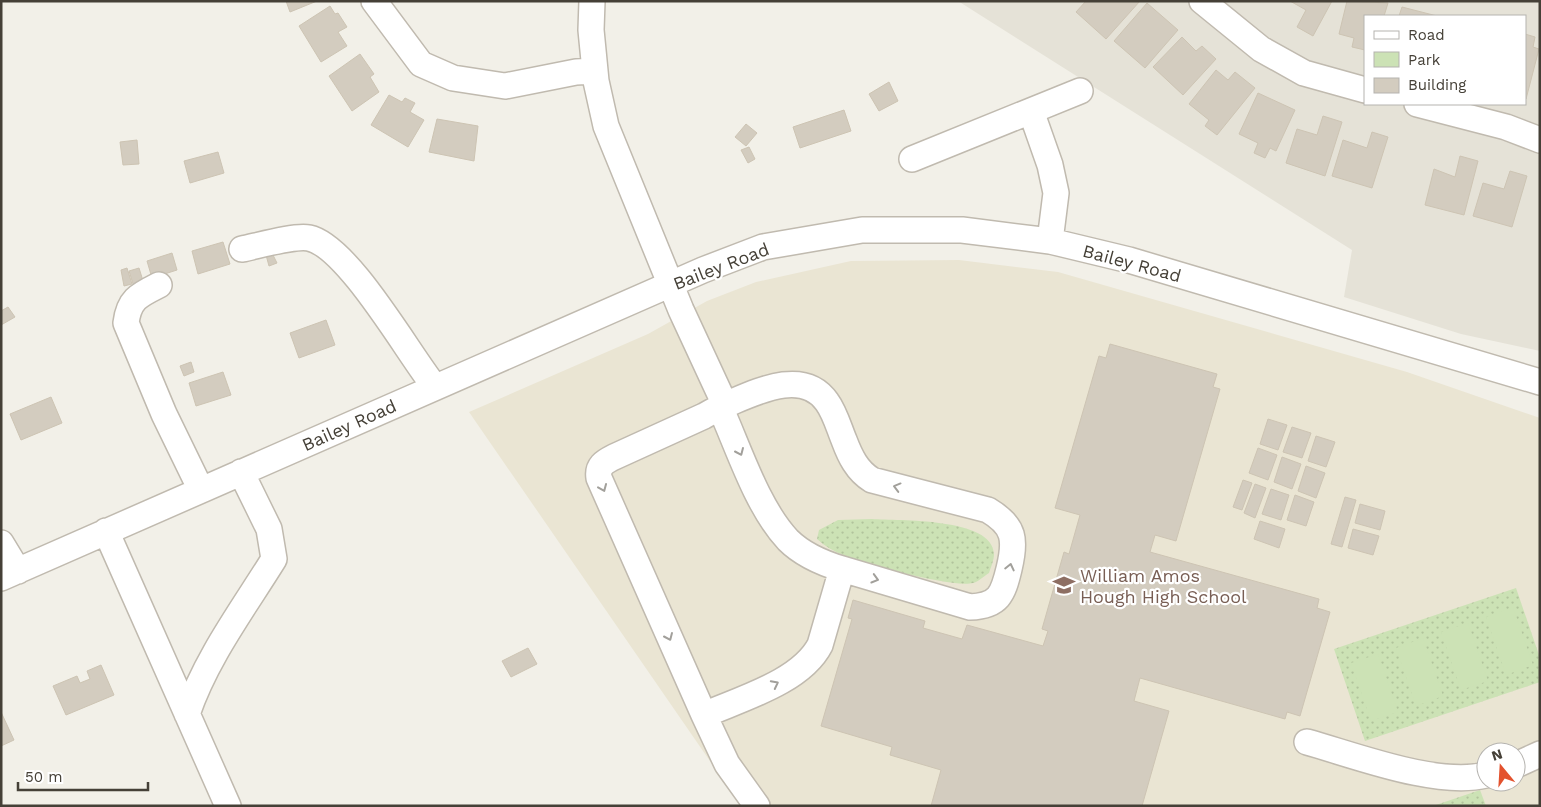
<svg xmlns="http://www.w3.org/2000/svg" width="1541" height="807" viewBox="0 0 1541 807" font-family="'Work Sans',sans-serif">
<defs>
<pattern id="green-dots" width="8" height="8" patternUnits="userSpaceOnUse" patternTransform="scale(1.25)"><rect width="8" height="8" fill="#cce2b5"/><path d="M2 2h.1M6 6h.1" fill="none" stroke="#b1c39c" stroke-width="1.8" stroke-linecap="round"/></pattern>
</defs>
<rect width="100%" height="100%" fill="#f2f0e8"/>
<path fill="#e5e2d7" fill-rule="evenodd" d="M958,1H1540V351L1461,334L1344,297L1352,250ZM1365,16H1525V104H1365Z"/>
<path fill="#eae5d3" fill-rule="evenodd" d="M959,260L1058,272L1407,372L1540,418V806H741L469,412L648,334L707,301L756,282L851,261ZM1486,752H1516V782H1486Z"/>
<path fill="url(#green-dots)" d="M872,519C898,521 993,517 994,554C994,560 991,567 989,573C984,576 978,582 973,583C951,588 867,564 843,555C833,551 825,546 817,539L819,530L838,520Z
M1516,588L1540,658V682L1365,741L1334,649Z
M1480,790L1486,806H1433Z"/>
<path fill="#cce2b5" d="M1513,607L1533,665L1506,675L1486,617Z
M1468,623L1488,681L1461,690L1441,632Z
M1423,638L1443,696L1416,706L1396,648Z
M1378,654L1398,712L1371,721L1351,663Z"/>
<path fill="#d3ccbf" stroke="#cdc4b3" d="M286,1H317L290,12Z
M1086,1H1140L1106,39L1076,12Z
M1290,1H1332L1313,36L1297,27L1306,10Z
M1347,1L1388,3L1384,16H1365V50L1352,47L1354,38L1339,34Z
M1147,3L1178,30L1145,68L1114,41Z
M330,6L335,14L338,13L347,27L338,32L347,46L321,62L299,26Z
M1402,7L1437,16H1399Z
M1525,34L1535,37L1533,47L1539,49L1526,99Z
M1182,37L1196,51L1202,46L1216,59L1183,95L1153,67Z
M360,54L374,74L370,77L379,92L352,111L329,76Z
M1216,70L1228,80L1235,72L1255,88L1217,135L1205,126L1209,120L1189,104Z
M889,82L898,101L879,111L869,94Z
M1258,93L1295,110L1276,151L1270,148L1265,158L1254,153L1258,143L1239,134Z
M389,95L402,102L405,98L415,103L410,112L424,120L408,147L371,125Z
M844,110L851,131L800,148L793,127Z
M1323,116L1342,122L1325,176L1286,163L1297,129L1317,135Z
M437,119L478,126L474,161L429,152Z
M746,124L757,133L746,146L735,137Z
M1372,132L1388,137L1372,188L1332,176L1343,140L1367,148Z
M137,140L139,164L123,165L120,142Z
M749,147L755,159L748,163L741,150Z
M218,152L224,173L190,183L184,161Z
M1460,156L1478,161L1464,215L1425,205L1434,169L1455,177Z
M1510,171L1527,176L1512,227L1473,216L1483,183L1504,189Z
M223,242L230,264L198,274L192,251Z
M172,253L177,270L152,278L147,261Z
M272,253L277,263L269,266L266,255Z
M127,268L132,284L124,286L121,270Z
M139,268L144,284L134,287L129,271Z
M8,307L15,317L1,325V311Z
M326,320L335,345L299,358L290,333Z
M1110,344L1217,374L1213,387L1220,389L1176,541L1155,535L1150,552L1319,599L1317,608L1330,612L1300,716L1287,712L1285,719L1140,678L1134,701L1169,711L1142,806H931L941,770L890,755L892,747L821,726L852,619L848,618L853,600L925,621L923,628L962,639L967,625L1043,646L1048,631L1042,629L1064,552L1069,554L1080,515L1055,508L1099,356L1106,358Z
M191,362L194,372L184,376L180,366Z
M223,372L231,395L196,406L189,383Z
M51,397L62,423L21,440L10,414Z
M1268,419L1287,425L1278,450L1260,444Z
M1292,427L1311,433L1302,458L1283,452Z
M1316,436L1335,442L1326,467L1308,461Z
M1258,448L1277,455L1268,480L1249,473Z
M1282,457L1301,464L1292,489L1274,482Z
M1306,466L1325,473L1316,498L1298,491Z
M1243,480L1252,483L1242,510L1233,507Z
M1255,484L1266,488L1255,518L1244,513Z
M1271,489L1289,495L1281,520L1262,514Z
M1295,495L1314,502L1306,526L1287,520Z
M1345,497L1356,500L1342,547L1331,544Z
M1360,504L1385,511L1380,530L1355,523Z
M1260,521L1285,529L1279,548L1254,539Z
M1353,529L1379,536L1373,555L1348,548Z
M528,648L537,664L511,677L502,661Z
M101,665L114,695L66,715L53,686L77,676L80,683L90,679L87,671Z
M1,712L14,740L1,746Z"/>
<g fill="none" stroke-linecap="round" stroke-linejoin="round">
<g stroke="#c0baaf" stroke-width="28">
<path id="minor" d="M374,1L421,64L453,78L505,86L576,72L595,71
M592,1L591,30L596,81L606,126L681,310L725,405
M1202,1L1261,49L1304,73L1365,90
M1417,104L1506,127L1540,140
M1031,111L1050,165L1056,193L1050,241
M912,159L1080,91
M242,249C257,246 295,235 309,238C348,246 409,355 435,387
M159,285C139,295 129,299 126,323L164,414L201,490
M720,407C739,449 757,507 788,540C803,555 822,563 842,569L970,607C999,606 1003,594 1009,569C1016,540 1015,526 988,510L872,480C857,471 850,456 844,440C839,428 835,413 827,402C803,367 754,393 725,405C718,408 711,412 704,416L614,457C604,462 597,466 599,478L704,715C740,699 801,682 820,645L842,569
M106,531L228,806
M1,543L18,571
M1,578L703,270L763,247L862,230H962L1050,241L1129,260L1540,382
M187,714C206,658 243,609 274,559L269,529L241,472
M704,715L727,764L757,806
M1307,742C1357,756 1437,787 1486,775
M1516,765L1540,754"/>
</g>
<use href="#minor" stroke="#fff" stroke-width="25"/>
</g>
<defs><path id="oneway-chevron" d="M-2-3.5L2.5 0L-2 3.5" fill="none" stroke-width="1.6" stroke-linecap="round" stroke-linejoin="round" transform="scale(1.25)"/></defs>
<g stroke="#a2a09b">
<use href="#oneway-chevron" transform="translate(740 452) rotate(66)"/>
<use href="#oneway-chevron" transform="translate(897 487) rotate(-165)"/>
<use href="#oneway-chevron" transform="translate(603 488) rotate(67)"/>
<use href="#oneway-chevron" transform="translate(1010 567) rotate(-77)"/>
<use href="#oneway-chevron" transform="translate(875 579) rotate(16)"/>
<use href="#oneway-chevron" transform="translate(669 637) rotate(66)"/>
<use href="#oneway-chevron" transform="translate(775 684) rotate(-27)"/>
</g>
<defs>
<g id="school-bare" transform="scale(1.725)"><path d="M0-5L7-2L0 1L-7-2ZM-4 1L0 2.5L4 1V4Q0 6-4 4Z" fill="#8d6e63" stroke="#fff" stroke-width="2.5" paint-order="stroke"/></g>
</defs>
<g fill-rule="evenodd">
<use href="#school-bare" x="1064" y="585"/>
</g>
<g text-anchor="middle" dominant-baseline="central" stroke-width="4.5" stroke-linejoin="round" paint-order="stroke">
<g font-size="18" fill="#454037" stroke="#fff">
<text transform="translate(1132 263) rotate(15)">Bailey Road</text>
<text transform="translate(721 266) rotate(-21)">Bailey Road</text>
<text transform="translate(349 425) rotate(-24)">Bailey Road</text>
</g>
<g font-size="18" fill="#785e54" stroke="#fff" text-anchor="start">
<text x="1080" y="575">William Amos<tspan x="1080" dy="21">Hough High School</tspan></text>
</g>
</g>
<rect width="1541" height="807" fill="none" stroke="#454037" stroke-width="5"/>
<rect x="1364" y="15" width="162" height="90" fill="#ffffff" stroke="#b5b3af"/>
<rect x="1374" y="31" width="25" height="8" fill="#ffffff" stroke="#b5b3af"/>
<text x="1408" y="40" font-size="15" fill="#454037">Road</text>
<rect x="1374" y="52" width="25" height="15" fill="#cce2b5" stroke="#b5b3af"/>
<text x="1408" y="65" font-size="15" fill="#454037">Park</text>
<rect x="1374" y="78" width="25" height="15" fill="#d3ccbf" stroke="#b5b3af"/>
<text x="1408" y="90" font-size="15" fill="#454037">Building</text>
<g transform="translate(1501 767) rotate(342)"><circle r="24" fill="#ffffff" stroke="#b5b3af"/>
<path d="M0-4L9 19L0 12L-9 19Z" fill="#e3522e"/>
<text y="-8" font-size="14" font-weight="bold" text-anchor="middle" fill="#454037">N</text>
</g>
<path d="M18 782v8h130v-8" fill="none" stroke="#454037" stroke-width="2.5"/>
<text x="25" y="782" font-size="15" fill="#454037" stroke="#ffffff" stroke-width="4" paint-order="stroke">50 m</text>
</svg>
